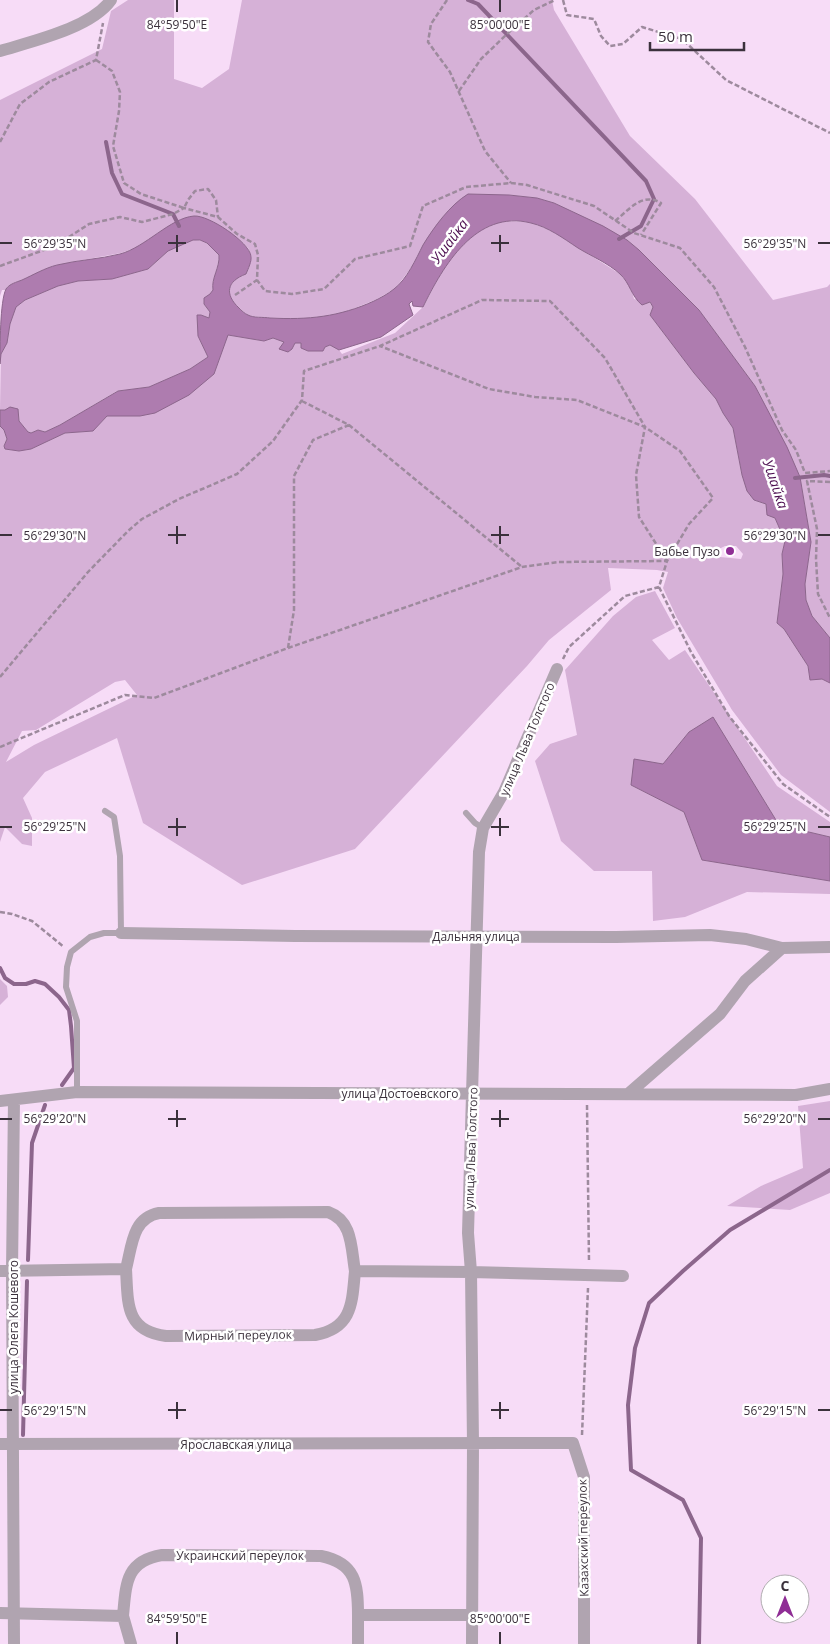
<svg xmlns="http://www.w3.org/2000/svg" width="830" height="1644" viewBox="0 0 830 1644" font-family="'Open Sans',sans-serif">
<rect width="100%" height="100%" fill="#f7dcf7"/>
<path fill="#d6b1d7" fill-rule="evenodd" d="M128,0H174V79L202,88L229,69L242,0H552L554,10L630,136L695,199L773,300L827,287L830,284V638L812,616L806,600L805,584L811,542L800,477L755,386L699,310L627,240L554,203L537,198L510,195H490L424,244L414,264L395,289L375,300L345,312L323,317L296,320L248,316L231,300L229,289L236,278L246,274L252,257L248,248L225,229L175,223L138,247L121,253L56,265L8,286L5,290H2L0,296V100L102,49L111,11Z
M499,221L530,222L554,232L620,274L631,287L634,299L649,302L653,307L650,315L694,373L716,399L723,413L733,428L742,475L754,500L766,504L775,518L785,541L782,554L783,574L777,623L784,629L808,666L810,679H822L830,683V812L781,775L732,710L677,618L663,588L668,572L657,570L608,568L611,590L549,640L527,666L355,849L242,885L143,823L117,738L45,772L23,798L32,818V846L22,844L5,827L0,842V426L4,430L7,439L4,446L5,449L19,451L31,449L65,433L93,431L107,416H140L214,374L227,335L264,341L273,338L285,342L292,349L295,343H301V348L308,351H323L325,347L331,345L339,350L342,354L395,333L423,307L443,269L461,246L477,232ZM725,546H736L743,554L741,559L720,557L719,549ZM125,680L137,695L34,745L6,762L22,731L36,730L115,682Z
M193,240C204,239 213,246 219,255C220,267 211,278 213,290L204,304L210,312L209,318L201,315L198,336L208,357L190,369L149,387L117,391L60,425L45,432L38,430L30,433L28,432L19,421L18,410H0L1,354L7,343L10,324L16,307L25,300L58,286L78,281L112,279L148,269L168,251Z
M655,591L675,628L652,640L669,660L685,650L777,786L830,822V837L779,825L713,718L689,732L663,764L631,785L684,812L702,860L830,881V894L747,892L685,917L653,921L652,871H594L561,841L535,761L550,744L577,735L565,670L613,616L636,597Z
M0,979L7,986L8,997L0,1005Z
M830,1101V1193L790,1210L727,1206L761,1186L803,1168L798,1106Z"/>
<path fill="#ae7caf" stroke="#8c668c" d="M468,194L509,195L537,198L554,203L603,226L627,240L639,250L699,310L755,386L787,447L800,477L811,542L805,584L806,600L812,616L830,638V683L822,679L810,680L808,666L784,629L777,623L783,574L782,554L785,541L775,518L767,515L766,504L754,500L747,491L742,475L733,428L723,413L716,399L694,373L650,315L653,307L650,302L642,305C631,296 630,283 620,274C608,263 591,256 578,248C563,238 548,227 531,223C476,209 443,266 423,307L413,306L412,301L409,304L413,315L381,337L339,350L330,345L325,347L323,351H308L301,348V343H295L292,349L288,352L279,349L284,342L273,338L264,341L228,335L214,374L189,395L155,413L140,416H107L93,431L65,433L31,449L19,451L5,449L4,446L7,439L4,430L0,426V410H5L10,407L18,409L19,421L28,432L31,433L38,430L45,432L60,425L118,391L149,387L190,369L208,357L198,336L197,315H201L209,318L210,312L204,304V298L210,294L213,290C211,278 220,268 219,255L207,243L200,240H193L168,251L148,269L112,279L78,281L58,286L25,300L16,307L10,324L7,343L1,354L0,364C0,347 0,301 6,289C9,284 17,282 22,280C33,275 45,268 57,265C78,260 100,259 120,254C146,247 170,218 194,216C209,215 249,242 251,256C252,261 248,269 246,274C227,281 224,294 239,308C241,310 245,314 248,315C253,318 264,317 270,318C308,320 339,317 374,301C380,298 388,294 394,289C407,279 416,259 423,245C434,227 450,205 468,194Z
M713,717L779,825L830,837V881L702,860L684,812L631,785L634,759L663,764L689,732Z"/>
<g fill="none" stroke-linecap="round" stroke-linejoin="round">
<path stroke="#8c668c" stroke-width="4" d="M468,0L478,4L646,181L654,199L641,226L619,239
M106,142L112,173L122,194L173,214L179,226
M795,478L824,475L830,476
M0,968L5,978L14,984H26L35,981L45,984L59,997L69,1010L71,1026L74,1068L62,1085
M28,1260L32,1143L45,1105
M23,1435L27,1281
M699,1644L701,1538L683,1500L631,1470L628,1405L635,1348L649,1303L683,1271L730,1230L830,1170"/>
<path stroke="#9d8a9d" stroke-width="2.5" stroke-dasharray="5 2.5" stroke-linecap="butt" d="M447,0L431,24L428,42L450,72L485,151L511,183
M563,0L567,15L594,19L601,36L610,46L623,44L642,27L682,39L726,80L830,133
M96,60L112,71L120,92L119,111L113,146L124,183L141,194L184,208L188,200L195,191L208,189L216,200L218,217
M459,91L481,59L507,34L534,10L555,0
M0,142L20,104L49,82L96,60L103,23
M615,221C630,209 642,192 661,203L641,235
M0,266L55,246L89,224L120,217L142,222L173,214L184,208L218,217L237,234L255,244L258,255L257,280L265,291L292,294L324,289L355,259L410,246L423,206L466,187L511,183L527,185L594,206L634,233L680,248L714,287L745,347L782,430L796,450L805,473L830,471
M235,295L257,280
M302,401L349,425L522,567
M830,482L807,481L817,529L816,559L818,594L830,618
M659,587L691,652L729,716L783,784L830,817
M288,648L294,610V476L313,440L349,425
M0,677L88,572L128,531L142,519L179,499L237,474L273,441L302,400L304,371L380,346L482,300L550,301L605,358L645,427L636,475L639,517L667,561L659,587L625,596L569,647L563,659
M0,747L125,695L154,698L288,648L522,567L558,562L667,561L689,524L713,498L680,451L645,427L577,400L535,397L489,389L380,346
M0,912L12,914L32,921L64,947
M587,1105L589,1262
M582,1435L588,1288"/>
<path stroke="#b0a4b0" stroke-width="6" d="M466,813L475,823L483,828
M77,1092V1021L66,987L67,967L71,952L90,937L104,933H121L120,856L114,817L105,811"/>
<path stroke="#b0a4b0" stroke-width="12" d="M0,51C33,41 91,28 111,0
M121,933L295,936L616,937L710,935L746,939L782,948L830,947
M628,1094L720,1014L745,981L782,948
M0,1101L77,1092L796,1095L830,1089
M126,1269C132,1246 132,1218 159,1213L328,1212C353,1221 351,1248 355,1271
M0,1271L126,1269C128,1303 125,1331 166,1336L315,1335C353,1328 352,1302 355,1271L471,1272L623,1276
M0,1444L573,1443L584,1477V1644
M0,1613L123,1616C126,1585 125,1561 162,1555L321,1556C356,1563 358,1584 358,1615H473
M123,1616L131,1644
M14,1644L12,1271L14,1100
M358,1644V1615
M472,1644L473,1444L471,1272L468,1233L479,852L483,828L504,792L557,669"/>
</g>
<path fill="none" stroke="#3b313c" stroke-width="2" d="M177,0V12M500,0V12M177,235V252M500,235V252M0,243H12M168,243H186M491,243H509M818,243H830M177,526V544M500,526V544M0,535H12M168,535H186M491,535H509M818,535H830M177,818V836M500,818V836M0,827H12M168,827H186M491,827H509M818,827H830M177,1110V1127M500,1110V1127M0,1119H12M168,1119H186M491,1119H509M818,1119H830M177,1402V1419M500,1402V1419M0,1410H12M168,1410H186M491,1410H509M818,1410H830M177,1632V1644M500,1632V1644"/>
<circle fill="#8f2d95" stroke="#fff" stroke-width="2" cx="730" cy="551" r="5"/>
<g text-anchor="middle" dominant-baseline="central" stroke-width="5" stroke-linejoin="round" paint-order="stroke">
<g font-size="12" fill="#3b313c" stroke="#fff" text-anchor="end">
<text x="720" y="551">Бабье Пузо</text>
</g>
<g font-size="12" fill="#3b313c" stroke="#fff">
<text transform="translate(527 739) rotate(-67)">улица Льва Толстого</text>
<text x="476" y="936">Дальняя улица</text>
<text x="400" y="1093">улица Достоевского</text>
<text transform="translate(471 1148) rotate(-88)">улица Льва Толстого</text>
<text transform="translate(13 1327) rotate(-90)">улица Олега Кошевого</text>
<text transform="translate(238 1335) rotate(-1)">Мирный переулок</text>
<text x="236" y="1444">Ярославская улица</text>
<text transform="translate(583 1538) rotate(-91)">Казахский переулок</text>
<text x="240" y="1555">Украинский переулок</text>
</g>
<g font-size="14" font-style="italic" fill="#4b0c4f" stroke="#fff">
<text transform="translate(449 241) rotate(-53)">Ушайка</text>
<text transform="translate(776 484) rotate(71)">Ушайка</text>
</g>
</g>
<g font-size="12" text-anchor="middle" fill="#3b313c" stroke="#fff" stroke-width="5" stroke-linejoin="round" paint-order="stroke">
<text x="177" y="29">84°59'50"E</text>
<text x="500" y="29">85°00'00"E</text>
<text x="55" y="248">56°29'35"N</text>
<text x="775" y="248">56°29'35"N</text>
<text x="55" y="540">56°29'30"N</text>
<text x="775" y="540">56°29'30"N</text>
<text x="55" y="831">56°29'25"N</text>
<text x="775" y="831">56°29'25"N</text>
<text x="55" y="1123">56°29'20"N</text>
<text x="775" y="1123">56°29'20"N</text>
<text x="55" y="1415">56°29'15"N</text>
<text x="775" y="1415">56°29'15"N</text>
<text x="177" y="1623">84°59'50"E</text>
<text x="500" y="1623">85°00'00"E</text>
</g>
<g transform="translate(785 1599)"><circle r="24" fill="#ffffff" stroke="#b1adb1"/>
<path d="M0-4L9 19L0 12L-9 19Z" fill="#8f2d95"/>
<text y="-8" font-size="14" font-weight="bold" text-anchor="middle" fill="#3b313c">С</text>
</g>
<path d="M650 42v8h94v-8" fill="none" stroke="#3b313c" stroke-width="2.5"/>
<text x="658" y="42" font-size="15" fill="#3b313c" stroke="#ffffff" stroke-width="4" paint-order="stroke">50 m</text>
</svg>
